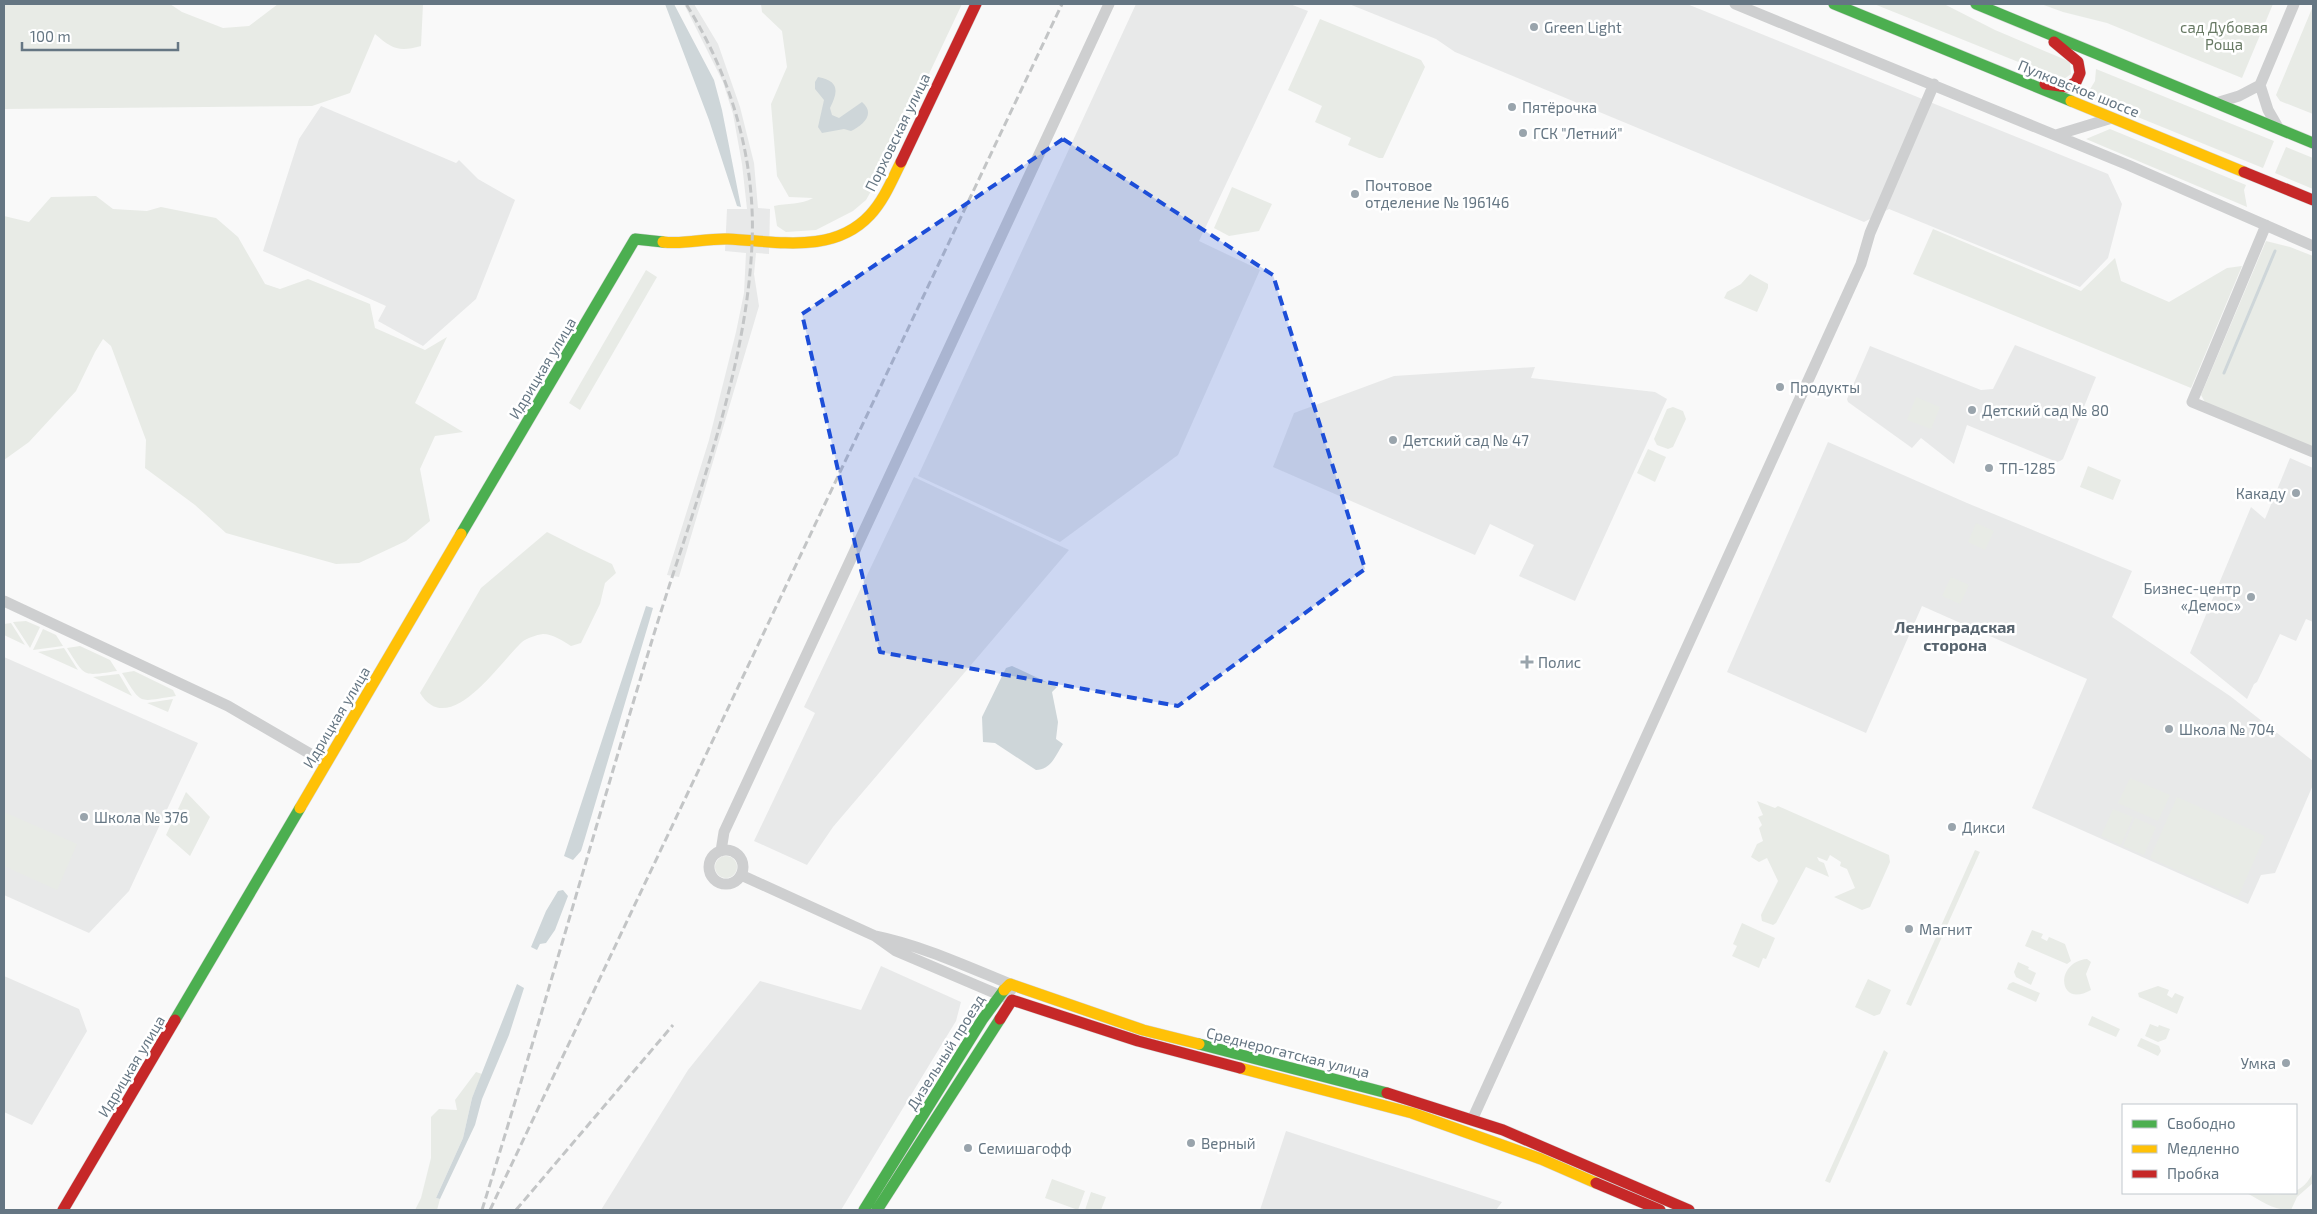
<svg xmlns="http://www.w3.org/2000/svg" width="2317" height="1214" viewBox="0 0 2317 1214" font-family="'Exo 2',sans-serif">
<rect width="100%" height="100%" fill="#f9f9f9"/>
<path fill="#e8e9e9" d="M684,4H694L718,44L740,107L754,163L758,208L770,209L769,254L756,253L754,274L759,306L679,577L667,575L709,440L736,332L744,293L746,253L725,251L727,209H747L742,164L733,114L723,82Z
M1136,4H1290L1308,11L1199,241L1260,270L1178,455L1060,542L918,476Z
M1349,4H1687L2108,174L2122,204L2108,258L2080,287L1889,209L1864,222L1455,52L1436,39Z
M321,106L456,163L459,160L478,179L515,200L476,299L423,346L378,321L386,306L263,251L299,139Z
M2015,345L2096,377L2063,459L2060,461L2057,462L1967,425L1954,464L1921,438L1912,448L1848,402L1847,399L1870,346L1981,390L1993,389Z
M1535,367L1531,378L1655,392L1667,399L1575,601L1519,576L1534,545L1490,524L1475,555L1273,467L1294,413L1394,376Z
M1828,442L1967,503L2132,571L2112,617L2230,696L2313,761V785L2275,873L2261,875L2248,904L2032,808L2087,679L1922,606L1866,733L1727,672Z
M2290,458L2313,468V622L2306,619L2296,641L2280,634L2257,682L2254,684L2247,699L2190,653L2251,507L2265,519Z
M914,477L1069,550L833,827L807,865L754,841L815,713L804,707Z
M4,657L198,743L129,891L89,933L4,895Z
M881,966L961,1002L956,1021L841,1210H601L688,1070L760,981L861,1010Z
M4,976L79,1009L87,1031L32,1125L4,1112Z
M1286,1131L1502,1202L1496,1210H1260Z"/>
<path fill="#e8ebe6" d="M6,4H170L182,12L223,28L249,26L278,4H423L421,46C399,52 392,49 375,34L350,93L312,106L4,109V5Z
M761,4H962L887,163L866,200L853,211L816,230L786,232L777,226L774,206C787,203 801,205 813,198L789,197L777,176L771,104L787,67L782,31L762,12Z
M1874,4H1944L1995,30L2066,60L2070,63L2071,74L2064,79L2056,77Z
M2041,4H2273L2242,78L2107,23L2063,12Z
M2313,6V114L2280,101L2276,95Z
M1320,19L1421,60L1425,67L1383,158H1379L1348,145L1351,138L1315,122L1322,106L1288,90Z
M2096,69L2274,141L2263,168L2086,96L2095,81Z
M2110,129L2246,185L2244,190L2247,207L2086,139Z
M2286,147L2313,158V189L2275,173Z
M1232,187L1272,204L1259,231L1229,236L1214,228Z
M96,196L113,209L147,211L161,207L216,218L238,237L265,284L280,289L308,279L370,304L375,328L425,350L447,337L415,403L463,432L435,436L420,469L430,521L406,541L359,563L336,564L226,533L195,505L145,468L146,440L111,346L103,339L95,352L76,391L29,442L4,460V216L29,222L51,197Z
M1933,229L2081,291L2115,258L2121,281L2169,302L2227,268L2242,266L2191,388L1913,274Z
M2266,241L2290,247L2313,256V447L2206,404L2201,395Z
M646,270L657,277L580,410L569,403Z
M1750,274L1768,284V288L1757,312L1724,298L1727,292L1741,284Z
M1916,397L1940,407L1931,429L1907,420Z
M1673,407L1683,411L1686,419L1673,447L1668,449L1657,445L1654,439L1667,409Z
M1648,449L1666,457L1655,482L1637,473Z
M2088,466L2121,480L2113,500L2080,487Z
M1976,523L1994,531L1985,550L1968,542Z
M547,532C569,543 590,554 612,564L616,573L605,583L600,604L581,643L571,646C563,641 553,634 543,634C536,635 527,638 522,642C501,661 449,741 420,693L481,588Z
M1951,577L1969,585L1960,604L1942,596Z
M26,621L40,627L30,648L13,622Z
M11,623L25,645L4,635V624Z
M43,629L56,635L63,646L33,650Z
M80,646L110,660L117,671C82,676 86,678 67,648Z
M64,648L78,670L38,652Z
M134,671L173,690L176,696C138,701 143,707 122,673Z
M119,674L132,696L93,677Z
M173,699L168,712L147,703Z
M2130,778L2170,795L2158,821L2118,803Z
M186,792L210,817L190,856L166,835Z
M2177,797L2265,836L2238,897L2150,858Z
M1757,801L1775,808L1778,806L1889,855L1890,862L1870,907L1862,910L1834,897L1855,888L1847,869L1840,866L1841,862L1830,855L1827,861L1817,857L1819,861L1824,863L1829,877L1806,867L1776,923L1773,925L1762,921L1761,915L1778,881L1767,858L1759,862L1751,857L1757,844L1763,841L1759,828L1762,825L1758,817L1763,815Z
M2113,809L2133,817L2121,845L2101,836Z
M4,812L77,844L57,890L4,866Z
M2135,818L2156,827L2144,855L2123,846Z
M1975,850L1980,852L1911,1006L1906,1004Z
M715 867a11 11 0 1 1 22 0a11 11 0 1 1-22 0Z
M1742,923L1775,938L1766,959L1763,958L1759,968L1732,956L1737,946L1733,944Z
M2032,930L2043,934L2041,938L2047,941L2049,937L2065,944L2071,961L2067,964L2025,946Z
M2087,959L2091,962L2086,974L2091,990C2058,1009 2054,962 2087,959Z
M2018,962L2029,967L2028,969L2036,973L2031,985L2016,977L2014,972Z
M1868,979L1891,990L1880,1014L1874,1016L1855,1007Z
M2013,982L2040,993L2036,1002L2007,989L2009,984Z
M2158,986L2169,990L2167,995L2172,998L2175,993L2184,997L2177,1014L2139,997L2138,993Z
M2092,1016L2120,1029L2116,1037L2088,1025Z
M2150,1024L2158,1027L2159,1025L2170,1029L2166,1039L2158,1042L2145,1036Z
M2141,1038L2159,1046L2161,1051L2158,1056L2137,1046Z
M1884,1050L1888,1053L1830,1183L1825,1181Z
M476,1072L482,1074L472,1098L463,1138L436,1198L440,1199L437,1210H415L421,1198L431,1158V1117L439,1109L457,1110L455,1100Z
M2313,1172V1183L2297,1197L2291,1210C2271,1210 2263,1201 2246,1193C2273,1193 2300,1202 2313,1172Z
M1052,1179L1085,1191L1078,1210L1045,1198Z
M1091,1192L1106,1197L1101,1210H1085Z"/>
<path fill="#ced6d9" d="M665,4H674L714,80L722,110L741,207L737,206L709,120Z
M818,77C840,81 838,92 830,108L832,115L839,118L862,102C876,114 863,125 851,131L844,129L822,133L818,127L824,100L815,89V82Z
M646,606L653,608L649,622L585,838L581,851L573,860L564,856Z
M1012,666L1057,687L1052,692L1058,722L1056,739L1063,744C1055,756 1052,769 1036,770L995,743L983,742L982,717L1006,668Z
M563,890L568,896L555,930L546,943L540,944L537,950L531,947L546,911L558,891Z
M517,984L524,988L509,1035L482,1099L475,1125L440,1199L436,1198L463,1138L472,1098Z"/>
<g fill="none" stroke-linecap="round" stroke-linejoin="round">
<path stroke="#ced6d9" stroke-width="3" d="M2224,373L2275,251"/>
<g stroke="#d5d6d7" stroke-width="12">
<path id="fast" d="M1834,4L2071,101
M1976,4L2313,143
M461,534L635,239L663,242
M175,1020L300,808
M1199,1044L1387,1093
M864,1210L982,1020L1004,990
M877,1210L1000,1019"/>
</g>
<g stroke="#d5d6d7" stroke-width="12">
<path id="slow" d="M2071,101L2244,172
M663,242C685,245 706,238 728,239C776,241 833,255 870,215C884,200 892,180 901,162
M300,808L461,534
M1004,990L1010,984L1143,1030L1199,1044
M1240,1068L1412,1113L1541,1159L1596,1183"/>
</g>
<g stroke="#d5d6d7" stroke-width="12">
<path id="jam" d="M2045,84L2068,87L2076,82L2080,73L2078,62L2054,42
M901,162L976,4
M2244,172L2313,200
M1000,1019L1012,1000L1138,1041L1240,1068
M1387,1093L1503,1130L1689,1210
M1596,1183L1660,1210
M63,1210L175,1020"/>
</g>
<path stroke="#cecfd0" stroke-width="11" d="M1735,4L2128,165L2313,246
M2260,85L2268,110L2279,129
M2216,103L2239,96L2260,85L2294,4
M2056,135L2112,118
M2266,225L2192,402L2313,452
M4,601L228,706L326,763
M709 867a17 17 0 1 1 34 0a17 17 0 1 1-34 0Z
M721,851L724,832L1109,4
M741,875L875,936L896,951L1004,997
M875,936C920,945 968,967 1010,984L1011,990
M1472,1120L1861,264L1870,233L1934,84"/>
<use href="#fast" stroke="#4caf50" stroke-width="11"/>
<use href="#slow" stroke="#ffc107" stroke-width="11"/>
<use href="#jam" stroke="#c62828" stroke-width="11"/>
<path stroke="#c3c5c6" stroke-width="3" stroke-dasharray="8 4" stroke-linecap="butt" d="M482,1210C540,1023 593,834 650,647C689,517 746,380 752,244C756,160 731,75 686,4
M490,1210L1062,4
M516,1210L673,1025"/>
</g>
<path fill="#1d4ed8" fill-opacity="0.2" stroke="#1d4ed8" stroke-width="4" stroke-dasharray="10 6" stroke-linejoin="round" d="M1063,139L1273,275L1365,569L1178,706L880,652L802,314Z"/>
<g fill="#99a4ac" stroke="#fff" stroke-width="2">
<circle cx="1534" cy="27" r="5"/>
<circle cx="1512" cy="107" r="5"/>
<circle cx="1523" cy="133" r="5"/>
<circle cx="1355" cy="194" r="5"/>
<circle cx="1780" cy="387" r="5"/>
<circle cx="1972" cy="410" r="5"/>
<circle cx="1393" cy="440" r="5"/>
<circle cx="1989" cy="468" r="5"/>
<circle cx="2296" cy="493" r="5"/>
<circle cx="2251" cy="597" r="5"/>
<path d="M1524.5 654.5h5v5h5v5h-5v5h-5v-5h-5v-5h5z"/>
<circle cx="2169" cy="729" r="5"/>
<circle cx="84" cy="817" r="5"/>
<circle cx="1952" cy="827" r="5"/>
<circle cx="1909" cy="929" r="5"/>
<circle cx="2286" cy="1063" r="5"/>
<circle cx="1191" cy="1143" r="5"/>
<circle cx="968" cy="1148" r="5"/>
</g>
<g text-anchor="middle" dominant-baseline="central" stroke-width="5" stroke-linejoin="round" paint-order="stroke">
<g font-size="15" fill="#657683" stroke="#fff" text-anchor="start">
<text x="1544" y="27">Green Light</text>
<text x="1522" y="107">Пятёрочка</text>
<text x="1533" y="133">ГСК "Летний"</text>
<text x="1365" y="185">Почтовое<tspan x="1365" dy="17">отделение № 196146</tspan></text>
<text x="1790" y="387">Продукты</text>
<text x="1982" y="410">Детский сад № 80</text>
<text x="1403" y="440">Детский сад № 47</text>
<text x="1999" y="468">ТП-1285</text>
<text x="2286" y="493" text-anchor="end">Какаду</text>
<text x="2241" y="588" text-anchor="end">Бизнес-центр<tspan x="2241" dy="17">«Демос»</tspan></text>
<text x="1538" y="662">Полис</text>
<text x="2179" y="729">Школа № 704</text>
<text x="94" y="817">Школа № 376</text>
<text x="1962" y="827">Дикси</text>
<text x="1919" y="929">Магнит</text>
<text x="2276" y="1063" text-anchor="end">Умка</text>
<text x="1201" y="1143">Верный</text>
<text x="978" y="1148">Семишагофф</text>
</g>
<g font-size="15" fill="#687a64" stroke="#fff">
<text x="2224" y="27">сад Дубовая<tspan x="2224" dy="17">Роща</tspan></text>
</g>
<g font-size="15" fill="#657683" stroke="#fff">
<text transform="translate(2079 88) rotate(22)">Пулковское шоссе</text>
<text transform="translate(897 132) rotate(-64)">Порховская улица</text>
<text transform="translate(542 368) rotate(-59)">Идрицкая улица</text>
<text transform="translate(336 717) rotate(-59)">Идрицкая улица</text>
<text transform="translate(945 1052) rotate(-58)">Дизельный проезд</text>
<text transform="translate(1288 1052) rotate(14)">Среднерогатская улица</text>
<text transform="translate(131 1066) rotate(-59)">Идрицкая улица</text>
</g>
<g font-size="16" font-weight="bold" fill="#57646e" stroke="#fff">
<text x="1955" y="626">Ленинградская<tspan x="1955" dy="18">сторона</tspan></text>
</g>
</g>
<rect width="2317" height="1214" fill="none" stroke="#657683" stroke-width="10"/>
<rect x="2122" y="1104" width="175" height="90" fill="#ffffff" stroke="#c1c8cd"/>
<rect x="2132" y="1120" width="25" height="8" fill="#4caf50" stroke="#c1c8cd"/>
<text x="2167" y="1129" font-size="15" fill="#657683">Свободно</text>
<rect x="2132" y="1145" width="25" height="8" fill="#ffc107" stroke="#c1c8cd"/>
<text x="2167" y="1154" font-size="15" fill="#657683">Медленно</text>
<rect x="2132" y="1170" width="25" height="8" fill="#c62828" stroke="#c1c8cd"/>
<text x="2167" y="1179" font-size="15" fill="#657683">Пробка</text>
<path d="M22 42v8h156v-8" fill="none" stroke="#657683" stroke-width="2.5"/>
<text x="30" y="42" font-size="15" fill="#657683" stroke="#ffffff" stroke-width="4" paint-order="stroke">100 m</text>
</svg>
